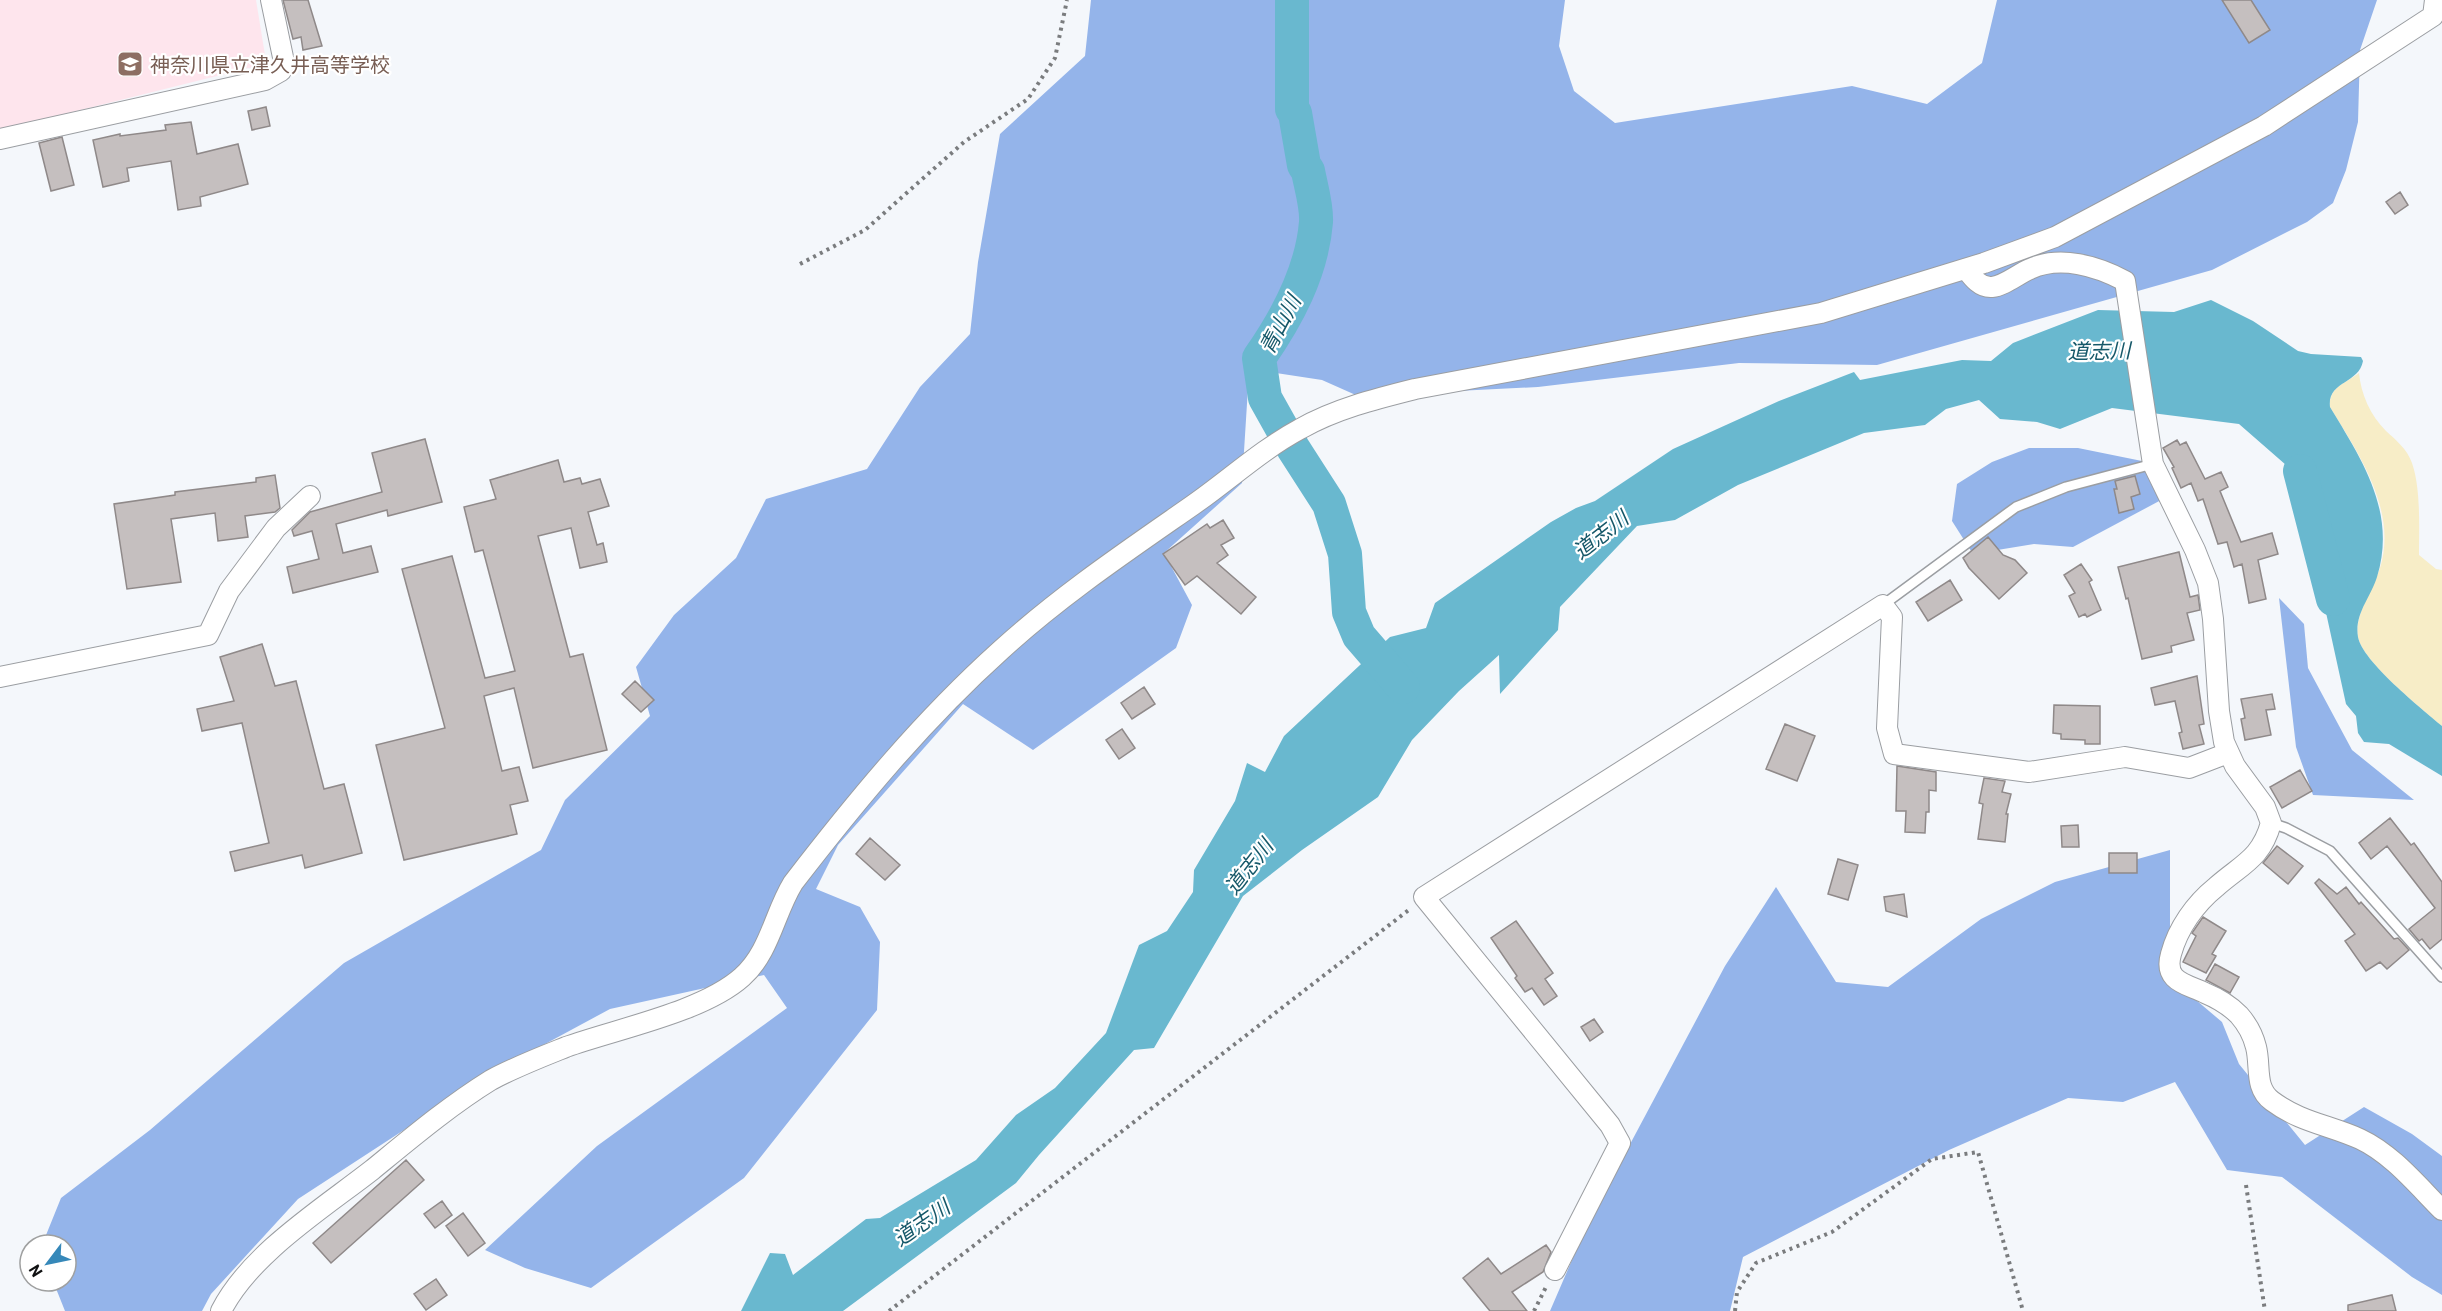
<svg xmlns="http://www.w3.org/2000/svg" width="2442" height="1311" viewBox="0 0 2442 1311" font-family="Barlow,'Noto Sans JP',sans-serif">
<rect width="100%" height="100%" fill="#f4f7fb"/>
<path fill="#fee5ed" d="M0,0H256L265,55L257,66L0,130Z"/>
<path fill="#94b4ea" d="M1091,0H1565L1559,46L1574,91L1615,123L1852,86L1927,104L1982,63L1997,0H2377L2360,50L2358,122L2346,170L2333,203L2307,222L2212,270L1877,365L1739,363L1538,387L1358,396L1322,380L1276,373L1251,340L1242,483L1164,553L1192,605L1176,648L1033,750L963,704L838,845L816,889L860,907L880,942L877,1010L744,1178L591,1288L525,1268L485,1250L597,1146L787,1008L764,975L610,1009L493,1072L298,1199L211,1294L202,1311H65L53,1281H66V1245H42L61,1198L150,1130L344,963L541,850L565,800L650,716L636,667L674,615L736,558L766,499L867,469L920,387L970,334L978,262L1000,134L1085,56Z
M2029,448H2078L2142,461L2178,491L2073,547L2034,544L1973,554L1952,521L1957,484L1992,462Z
M2279,598L2304,624L2308,668L2352,750L2414,800L2313,795L2296,747Z
M2170,850V978L2222,1022L2239,1064L2305,1145L2364,1107L2412,1134L2442,1156V1295L2412,1277L2282,1177L2227,1170L2175,1082L2123,1102L2068,1098L1949,1150L1743,1257L1730,1311H1550L1588,1223L1725,966L1776,887L1836,982L1888,987L1981,919L2055,882Z"/>
<path fill="#f7edc7" d="M2359,373C2361,394 2370,415 2386,431C2396,440 2407,449 2412,463C2421,489 2419,528 2419,555L2436,569L2442,570V726C2422,709 2362,661 2358,637C2354,616 2373,589 2380,568C2398,510 2358,453 2330,407C2328,387 2346,383 2359,373Z"/>
<path fill="#69b8cf" d="M2211,300L2253,321L2298,351L2311,354L2361,357L2363,361C2359,384 2327,381 2330,407C2362,460 2397,512 2377,577C2371,597 2354,614 2358,637C2362,661 2422,709 2442,726V776L2389,744L2364,742L2358,733L2356,716L2346,704L2318,576L2324,539L2286,465L2239,424L2112,408L2060,429L2037,422L2000,419L1979,400L1946,409L1925,425L1864,433L1738,485L1675,520L1637,526L1560,607L1558,630L1500,694L1499,655L1459,691L1412,740L1378,797L1302,850L1243,896L1154,1048L1134,1050L1039,1155L1016,1183L843,1311H741L770,1253L785,1254L793,1275L866,1219L880,1218L976,1160L1016,1115L1055,1088L1106,1033L1139,945L1167,931L1193,892L1194,870L1235,801L1247,763L1265,772L1284,736L1390,637L1426,628L1435,603L1551,522L1576,508L1595,501L1673,449L1779,401L1854,372L1860,380L1962,360L1991,361L2013,343L2098,310L2174,312Z"/>
<g fill="none" stroke-linecap="round" stroke-linejoin="round">
<path stroke="#69b8cf" stroke-width="34" d="M1292,0V109L1295,113L1304,165L1308,171C1311,187 1317,206 1316,222C1312,272 1287,318 1259,358L1265,398L1293,448L1329,504L1345,554L1349,612L1359,636L1403,687
M2300,471L2333,599"/>
</g>
<path fill="#c5bfbf" stroke="#8f8989" stroke-width="1.5" d="M283,0H308L322,46L303,50L301,37L293,39Z
M2222,0H2251L2270,30L2249,43Z
M266,107L270,126L252,130L248,111Z
M191,122L197,154L238,144L248,184L200,197L201,206L178,210L171,161L127,168L129,181L103,187L93,140L120,134V136L166,130L165,125Z
M62,137L74,185L51,191L39,143Z
M2400,192L2408,205L2395,214L2386,202Z
M425,439L442,502L388,516L387,510L336,524L343,553L371,546L378,572L293,593L287,567L319,559L312,531L294,536L292,530L310,512L382,492L372,453Z
M2177,440L2180,445L2186,442L2205,479L2221,472L2228,487L2220,491L2241,542L2272,533L2278,554L2258,560L2266,599L2249,603L2242,564L2234,567L2227,542L2218,544L2203,499L2198,501L2191,483L2181,488L2172,468L2174,467L2163,448Z
M558,460L564,482L580,478L582,484L600,479L609,506L588,512L597,545L603,543L607,562L580,568L571,528L538,536L570,657L583,654L607,750L533,768L514,688L484,696L502,771L519,767L528,801L510,805L517,834L404,860L376,745L445,728L402,569L452,556L485,678L515,671L483,550L475,552L464,507L496,499L490,480Z
M275,475L280,508L275,512L245,516L248,537L218,541L215,513L171,519L181,582L127,589L114,504L175,495V492L256,482V478Z
M2135,476L2140,494L2131,497L2134,509L2119,513L2114,489H2117L2115,481Z
M1223,520L1234,538L1221,545L1228,555L1217,563L1256,597L1241,614L1197,576L1185,585L1163,554L1207,524L1210,528Z
M1988,537L2003,555L2015,560L2027,573L1999,599L1969,568L1963,558Z
M2179,552L2190,597L2198,595L2200,610L2187,613L2194,640L2171,646L2172,652L2142,659L2128,598L2126,599L2118,567Z
M2081,564L2092,580L2089,582L2101,610L2087,617L2085,614L2079,617L2069,596L2075,593L2064,575Z
M1950,580L1962,600L1928,621L1916,602Z
M262,644L275,686L296,681L324,789L344,784L362,853L305,868L302,855L235,871L230,852L269,843L242,723L202,731L197,709L234,701L220,657Z
M2197,676L2204,724L2199,725L2204,744L2183,749L2179,733L2182,732L2175,701L2155,705L2151,688Z
M635,681L654,700L641,712L622,694Z
M1144,687L1155,704L1132,719L1121,703Z
M2272,694L2275,709L2266,710L2271,735L2245,740L2241,719L2245,718L2241,699Z
M2054,705L2100,706V744H2085V740L2061,739V734L2053,733Z
M1785,724L1815,736L1797,781L1766,769Z
M1122,729L1135,748L1119,759L1106,740Z
M1897,766L1936,772V791L1929,790V812H1926L1925,833L1905,832L1906,811H1896Z
M2300,770L2312,791L2282,808L2270,787Z
M1984,778L2005,781L2002,792L2011,794L2006,814H2008L2005,842L1978,839L1983,804L1979,803Z
M2390,818L2411,845L2414,843L2442,882V939L2430,949L2422,939L2419,941L2409,929L2435,908L2387,846L2371,859L2359,843Z
M2078,825L2079,847H2062L2061,826Z
M870,838L900,865L885,880L856,854Z
M2277,846L2303,866L2288,884L2263,863Z
M2109,853H2137V873H2109Z
M1838,859L1858,865L1848,900L1828,894Z
M2319,879L2337,894L2346,887L2359,904L2361,902L2394,939L2398,938L2409,950L2387,969L2380,962L2366,971L2345,941L2355,934L2315,883Z
M1904,894L1907,917L1886,911L1884,897Z
M2203,917L2226,931L2212,954L2216,956L2206,973L2183,962L2196,936L2192,933Z
M1516,921L1553,973L1545,979L1557,996L1544,1005L1532,988L1525,992L1515,978L1517,976L1491,938Z
M2215,964L2239,977L2230,993L2206,980Z
M1594,1019L1603,1032L1590,1041L1581,1027Z
M406,1160L424,1180L331,1263L313,1243Z
M442,1201L452,1215L435,1228L424,1214Z
M463,1213L485,1243L468,1256L446,1226Z
M1546,1245L1551,1252L1543,1272L1512,1292L1527,1311H1490L1463,1278L1488,1258L1501,1274Z
M436,1279L447,1295L426,1310L414,1294Z
M2392,1295L2396,1311H2348V1305Z"/>
<g fill="none" stroke-linecap="round" stroke-linejoin="round">
<g stroke="#9b9ea2" stroke-width="12">
<path id="lane" d="M1883,605L2016,507L2066,487L2153,464
M2271,823L2286,828L2330,851L2442,977"/>
</g>
<g stroke="#9b9ea2" stroke-width="22">
<path id="street" d="M0,139L265,80L281,71L284,62L271,0
M1966,269C1972,277 1980,288 1992,287C2004,286 2018,274 2030,269C2060,255 2097,266 2125,281L2153,464L2195,550L2208,583L2213,619L2219,711L2224,742L2235,766L2265,807L2271,823C2261,859 2242,864 2216,887C2195,904 2178,928 2171,954C2163,982 2187,984 2205,993C2217,998 2229,1005 2239,1015C2247,1024 2253,1035 2256,1047C2261,1066 2254,1088 2272,1101C2300,1122 2329,1125 2360,1139C2392,1154 2417,1185 2442,1210
M0,677L208,635L229,591L276,528L310,496
M1555,1270L1620,1143L1610,1125L1424,897L1883,605L1892,617L1887,728L1894,754L2029,772L2125,757L2189,768L2228,753
M221,1311C250,1254 322,1209 372,1170C410,1139 449,1106 491,1080C515,1067 541,1057 566,1047C616,1029 703,1012 742,977C770,952 774,914 793,883C857,800 923,720 1001,650C1060,596 1127,551 1193,505C1229,480 1261,450 1300,429C1335,409 1375,399 1415,389L1821,313L1984,263L2055,237L2264,126L2433,16L2435,0"/>
</g>
<path stroke="#7a7c7e" stroke-width="4" stroke-dasharray="3 4.5" stroke-linecap="butt" d="M800,264L865,230L964,142L1028,99L1055,58L1067,0
M2246,1185L2265,1311
M889,1311L1410,909
M1534,1311L1547,1285
M1735,1311L1737,1292L1756,1263L1832,1232L1932,1159L1978,1152L2023,1311"/>
<use href="#lane" stroke="#fff" stroke-width="9"/>
<use href="#street" stroke="#fff" stroke-width="20"/>
</g>
<defs>
<g id="school-square" transform="scale(1.35)"><rect x="-9" y="-9" width="18" height="18" rx="4" fill="#8d6e63" stroke="#fff"/><path d="M0-5L7-2L0 1L-7-2ZM-4 1L0 2.5L4 1V4Q0 6-4 4Z" fill="#fff"/></g>
</defs>
<g fill-rule="evenodd">
<use href="#school-square" x="130" y="64"/>
</g>
<g text-anchor="middle" dominant-baseline="central" stroke-width="4.5" stroke-linejoin="round" paint-order="stroke">
<g font-size="20" fill="#785e54" stroke="#fff" text-anchor="start">
<text x="150" y="64">神奈川県立津久井高等学校</text>
</g>
<g font-size="21" font-style="italic" fill="#165869" stroke="#fff">
<text transform="translate(1279 324) rotate(-62)">青山川</text>
<text transform="translate(2099 350) rotate(-1)">道志川</text>
<text transform="translate(1600 534) rotate(-38)">道志川</text>
<text transform="translate(1248 866) rotate(-52)">道志川</text>
<text transform="translate(921 1222) rotate(-35)">道志川</text>
</g>
</g>
<g transform="translate(48 1263) rotate(238)"><circle r="28" fill="#ffffff" stroke="#9fa0a0" stroke-width="1.5"/>
<path d="M0-4.5L10 22L0 15L-10 22Z" fill="#3688b9"/>
<text y="-9" font-size="16" font-weight="bold" text-anchor="middle" fill="#101112">N</text>
</g>
</svg>
